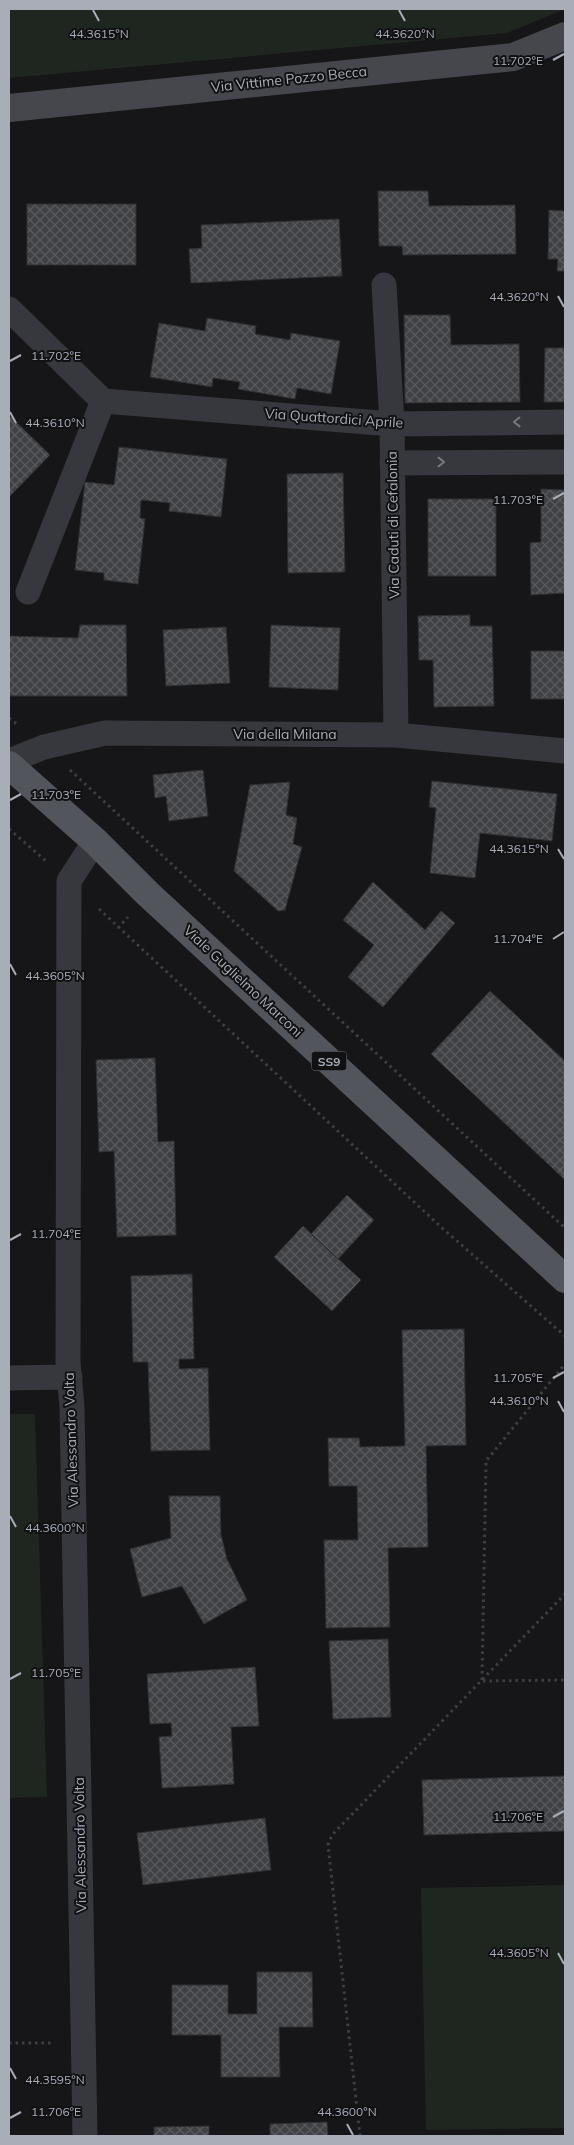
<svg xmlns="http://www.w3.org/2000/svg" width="574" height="2145" viewBox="0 0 574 2145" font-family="Mulish,sans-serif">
<defs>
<pattern id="building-cross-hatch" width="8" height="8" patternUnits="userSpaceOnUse" patternTransform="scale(1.25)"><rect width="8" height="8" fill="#404145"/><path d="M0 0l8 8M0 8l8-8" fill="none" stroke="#595a5e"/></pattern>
</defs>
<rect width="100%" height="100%" fill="#161618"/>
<path fill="#1e261f" d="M9,9H565L507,33L9,78Z
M9,1414H35L47,1797L9,1798Z
M565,1885V2128L426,2130L421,1888Z"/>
<path fill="url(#building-cross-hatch)" stroke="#303034" d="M378,191H428L429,206L515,205L516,254L403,255L402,246H379Z
M27,204H136V265H27Z
M549,210L565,211V271H557L558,259H548Z
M339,219L342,276L191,283L189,249L202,248L201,225Z
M404,315H450L451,345L519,344L520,402L405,403Z
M207,318L256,326L255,334L290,340L291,333L340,341L331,394L297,388L295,399L238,389L240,382L213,378L212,387L150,377L159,323L205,331Z
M545,348H565V402H544Z
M9,415L50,455L9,497Z
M119,447L227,459L221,517L169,511L170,503L141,500L140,518L145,519L138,584L104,580V573L75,570L85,482L114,485Z
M343,473L345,572L288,573L287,474Z
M541,489L565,490V593L531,595L530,543L541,542Z
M428,499H496V576H428Z
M470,615V626H492L494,706L434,707L433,660H419L418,616Z
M80,625H126L127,696H9V636L78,638Z
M271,625L340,628L338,690L269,687Z
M226,627L230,683L166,686L163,630Z
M531,651H565V699H531Z
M203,770L208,816L169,821L166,796L155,798L153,775Z
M432,781L557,794L552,841L480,833L475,878L430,873L436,808L429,807Z
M290,782L286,815L297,818L293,844L302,847L285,910L278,911L234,871L250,785Z
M373,882L425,930L441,911L455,923L383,1007L348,977L374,945L343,920Z
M490,991L565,1061V1180L431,1054Z
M155,1058L158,1142L174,1141L176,1235L117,1237L114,1151L99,1152L96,1060Z
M347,1195L374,1220L338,1259L311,1234Z
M303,1226L361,1280L332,1311L274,1257Z
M192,1274L194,1359H179V1369L208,1368L210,1450L151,1451L148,1362H133L131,1276Z
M464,1329L466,1445L426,1446L428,1547L388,1548L390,1627L326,1628L324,1540H358L357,1486H329L328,1438H359L360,1447L405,1446L402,1330Z
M169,1496H220L221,1535L227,1559L247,1600L204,1624L182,1586L142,1597L130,1549L171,1538Z
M388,1639L391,1717L333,1719L329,1641Z
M255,1667L259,1726L231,1727L234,1784L162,1788L159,1737L172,1736L171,1723L150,1724L147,1674Z
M565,1776V1831L424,1835L422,1780Z
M265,1818L271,1870L143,1885L137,1833Z
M257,1972H312L313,2027H279L280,2077H221V2035H172V1985H228V2014H257Z
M327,2122L328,2136H270V2124Z
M209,2126V2136H154V2127Z"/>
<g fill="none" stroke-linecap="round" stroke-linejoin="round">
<path stroke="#3d3f44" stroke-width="3" stroke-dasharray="2.5 4" stroke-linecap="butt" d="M9,718L18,725
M70,770L565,1228
M9,829L46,861
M99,909L441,1227L565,1336
M118,928L128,917
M482,1680L486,1461L565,1364
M483,1681L565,1680
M9,2043H54
M360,2136L328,1845L332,1835L565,1594"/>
<path stroke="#37383d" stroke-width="25" d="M384,285L392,424L396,735
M9,309L103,401L392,424L565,422
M392,463L565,462
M28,592L103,401
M9,761L44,747L105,733L396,735L565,751
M9,1378L70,1377
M85,2136L72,1407L68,1362L69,881L95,841"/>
<path stroke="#45474d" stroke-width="28" d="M9,108L513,57L565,36"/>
<path stroke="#53555c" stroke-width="28" d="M9,765L95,841L148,894L565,1279"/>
</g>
<defs><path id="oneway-chevron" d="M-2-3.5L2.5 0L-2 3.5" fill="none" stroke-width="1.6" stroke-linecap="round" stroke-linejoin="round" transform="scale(1.25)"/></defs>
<g stroke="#757881">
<use href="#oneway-chevron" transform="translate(517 422) rotate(179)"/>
<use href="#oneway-chevron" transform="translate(441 462)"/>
</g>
<path fill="none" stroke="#a8adb8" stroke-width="2" d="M93,10L99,21M399,10L405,21M553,60L564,54M558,296L564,307M10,361L21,355M10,412L16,423M553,499L564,493M10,800L21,794M558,849L564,859M553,939L564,932M10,964L16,975M10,1240L21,1234M553,1378L564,1372M558,1401L564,1412M10,1516L16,1527M10,1679L21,1673M553,1817L564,1811M558,1953L564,1964M10,2068L16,2079M10,2118L21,2112M347,2124L353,2135"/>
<g text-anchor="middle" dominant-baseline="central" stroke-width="4" stroke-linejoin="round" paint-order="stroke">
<rect fill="#111113" stroke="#7b7e86" stroke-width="1" x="311.5" y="1051.5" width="35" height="19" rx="4"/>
<g font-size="12" font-weight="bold" fill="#a8adb8">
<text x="329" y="1061">SS9</text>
</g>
<g font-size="14" fill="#a8adb8" stroke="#111113">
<text transform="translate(289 79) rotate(-6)">Via Vittime Pozzo Becca</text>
<text transform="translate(334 418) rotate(4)">Via Quattordici Aprile</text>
<text transform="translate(393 525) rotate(-91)">Via Caduti di Cefalonia</text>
<text x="285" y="734">Via della Milana</text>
<text transform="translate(243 981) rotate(43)">Viale Guglielmo Marconi</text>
<text transform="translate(71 1440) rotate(-92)">Via Alessandro Volta</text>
<text transform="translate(80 1845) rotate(-91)">Via Alessandro Volta</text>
</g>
</g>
<g font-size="12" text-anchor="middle" fill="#a8adb8" stroke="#111113" stroke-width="4" stroke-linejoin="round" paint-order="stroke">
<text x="99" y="38">44.3615°N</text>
<text x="405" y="38">44.3620°N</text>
<text x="518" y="65">11.702°E</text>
<text x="519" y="301">44.3620°N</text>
<text x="56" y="360">11.702°E</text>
<text x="55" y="427">44.3610°N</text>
<text x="518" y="504">11.703°E</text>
<text x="56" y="799">11.703°E</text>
<text x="519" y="853">44.3615°N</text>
<text x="518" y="943">11.704°E</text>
<text x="55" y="980">44.3605°N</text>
<text x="56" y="1238">11.704°E</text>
<text x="518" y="1382">11.705°E</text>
<text x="519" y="1405">44.3610°N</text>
<text x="55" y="1532">44.3600°N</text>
<text x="56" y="1677">11.705°E</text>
<text x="518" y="1821">11.706°E</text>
<text x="519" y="1957">44.3605°N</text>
<text x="55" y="2084">44.3595°N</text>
<text x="347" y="2116">44.3600°N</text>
<text x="56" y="2116">11.706°E</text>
</g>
<rect width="574" height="2145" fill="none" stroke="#a8adb8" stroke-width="20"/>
</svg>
